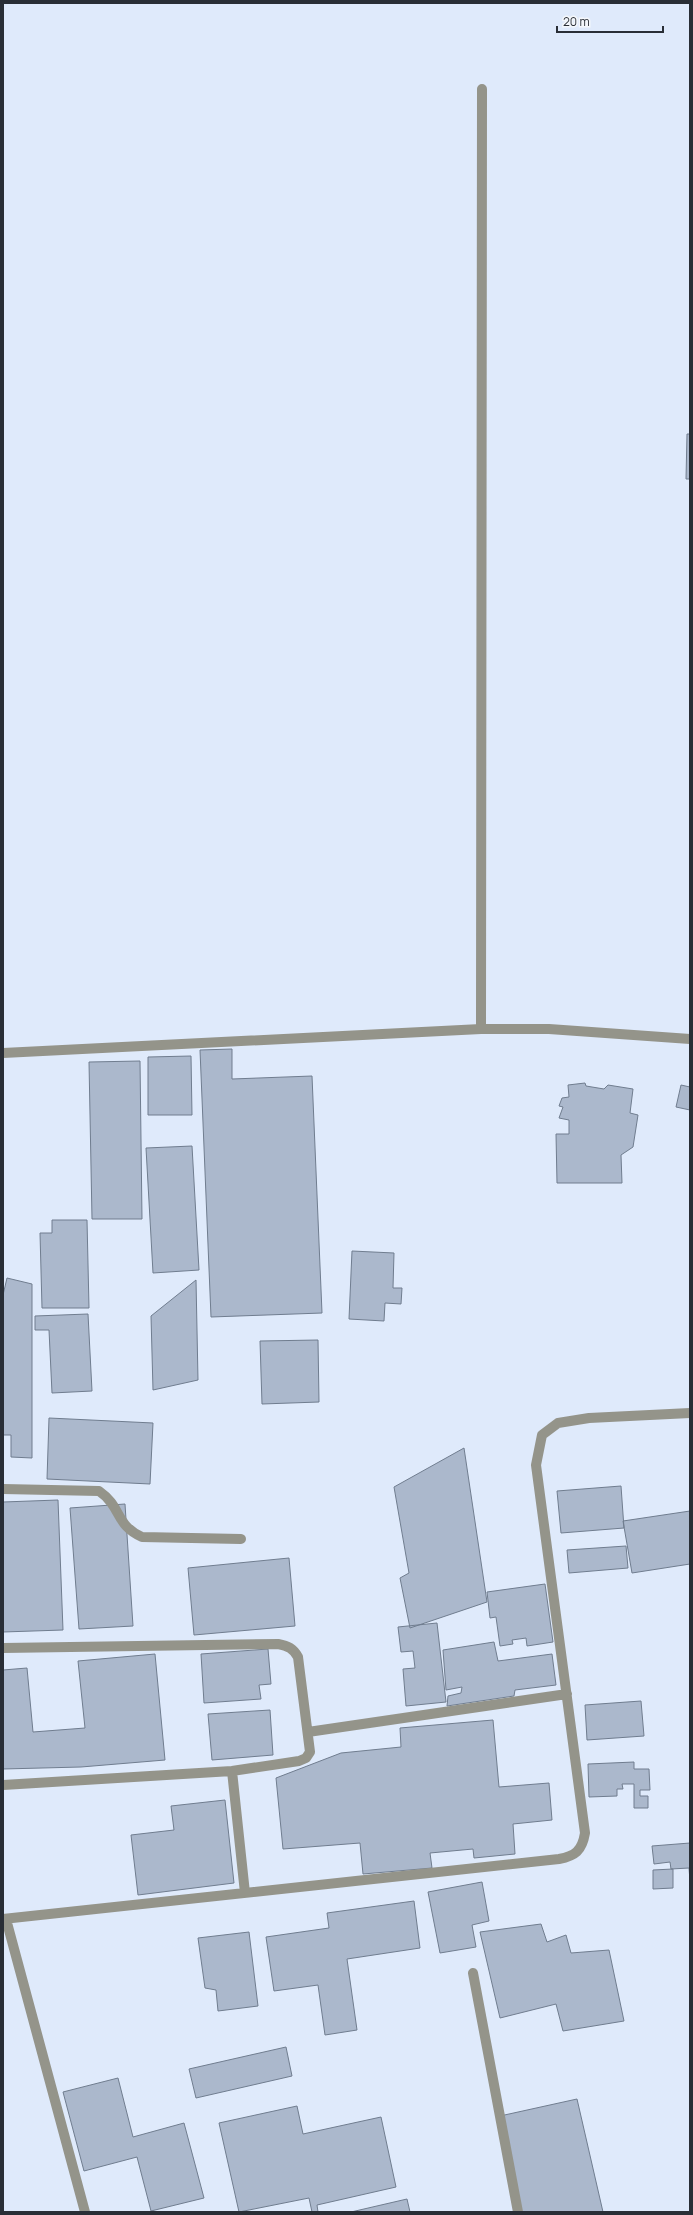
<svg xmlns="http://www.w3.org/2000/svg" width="693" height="2215" viewBox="0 0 693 2215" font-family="Manrope,sans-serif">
<rect width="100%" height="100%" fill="#dfeafb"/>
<path fill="#abb8cc" stroke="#707d8f" d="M687,434H690V479H686Z
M232,1049V1079L312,1076L322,1313L211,1317L200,1050Z
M191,1056L192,1115H148V1057Z
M140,1061L142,1219H92L89,1062Z
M585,1083L586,1086L604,1089L608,1085L633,1089L630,1113L638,1115L633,1147L621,1155L622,1183H557L556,1134H569V1120L559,1118L563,1107L559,1106L562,1098L569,1097L568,1085Z
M681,1085L690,1087V1110L676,1107Z
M192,1146L199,1270L153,1273L146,1148Z
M52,1220H87L89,1308H42L40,1233H52Z
M352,1251L394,1253L393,1288H402L401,1304L385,1303L384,1321L349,1319Z
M7,1278L32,1284V1458L11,1457V1435H3V1295Z
M196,1280L198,1380L153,1390L151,1316Z
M88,1314L92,1391L52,1393L49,1330H35V1316Z
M318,1340L319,1402L262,1404L260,1341Z
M49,1418L153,1423L150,1484L47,1479Z
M464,1448L487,1602L410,1628L400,1578L409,1573L394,1487Z
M621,1486L624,1528L561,1533L557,1491Z
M58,1500L63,1630L3,1632V1502Z
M125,1504L133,1626L79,1629L70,1508Z
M690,1511V1564L632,1573L623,1521Z
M626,1546L628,1568L569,1573L567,1550Z
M289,1558L295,1626L194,1635L188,1568Z
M545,1584L553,1642L527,1646L526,1638L512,1640L513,1644L500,1646L496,1617L490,1618L487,1592Z
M437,1623L446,1702L406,1706L403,1669L415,1668L413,1651L401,1652L398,1627Z
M494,1642L498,1661L552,1654L556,1685L515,1690L514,1696L447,1706L448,1696L461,1693L462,1687L446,1690L443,1650Z
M268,1649L271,1684L259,1685L261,1699L204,1703L201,1654Z
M155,1654L165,1760L81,1767L3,1769V1670L27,1668L33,1732L85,1728L78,1661Z
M641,1701L644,1736L587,1740L585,1705Z
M270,1710L273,1755L212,1760L208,1714Z
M493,1720L499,1787L549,1783L552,1820L513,1824L515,1854L474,1858L473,1849L430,1853L432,1868L363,1874L360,1843L283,1849L276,1778L341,1753L401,1747L400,1728Z
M634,1762V1769H649L650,1790H640V1796H648V1808H634V1784H622L623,1789H617V1796L589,1797L588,1764Z
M225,1800L234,1883L138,1895L131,1835L174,1830L171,1806Z
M690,1843V1881L689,1868L671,1869L670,1862L654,1864L652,1846Z
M673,1869V1888L653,1889V1870Z
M482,1882L489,1921L472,1925L476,1947L440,1953L428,1892Z
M414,1901L420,1948L347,1959L357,2030L325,2035L318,1985L274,1991L266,1937L329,1928L327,1913Z
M541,1924L547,1942L566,1935L571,1953L609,1950L624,2021L563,2031L556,2004L500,2018L480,1932Z
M249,1932L258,2006L218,2011L216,1990L205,1988L198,1938Z
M286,2047L292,2076L196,2098L189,2069Z
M118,2078L133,2137L184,2123L204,2198L151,2211L137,2157L84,2171L63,2092Z
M577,2099L603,2212H518L500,2116Z
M297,2106L303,2134L381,2117L396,2187L317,2205L318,2212H312L309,2198L239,2212L219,2123Z
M407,2199L410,2212H351Z"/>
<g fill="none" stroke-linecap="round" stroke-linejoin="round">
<path stroke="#94948a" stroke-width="10" d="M481,1029L482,89
M3,1053L481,1029H549L690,1039
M3,1489L99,1491C122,1507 115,1525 142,1537L241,1539
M3,1648L278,1644C288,1646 293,1648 298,1657L310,1752L306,1758L299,1761L232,1771L3,1785
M308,1732L567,1694
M232,1771L245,1893
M3,1919L559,1859C575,1856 582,1851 585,1833L536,1465L542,1435L558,1423L589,1418L690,1413
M6,1919L85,2212
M473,1973L518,2212"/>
</g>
<rect width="693" height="2215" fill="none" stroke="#292e36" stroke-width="8"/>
<path d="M557 26v6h106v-6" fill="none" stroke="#292e36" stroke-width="2"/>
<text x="563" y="26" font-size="12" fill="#292e36" stroke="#f4f7fb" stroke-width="3" paint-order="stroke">20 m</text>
</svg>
